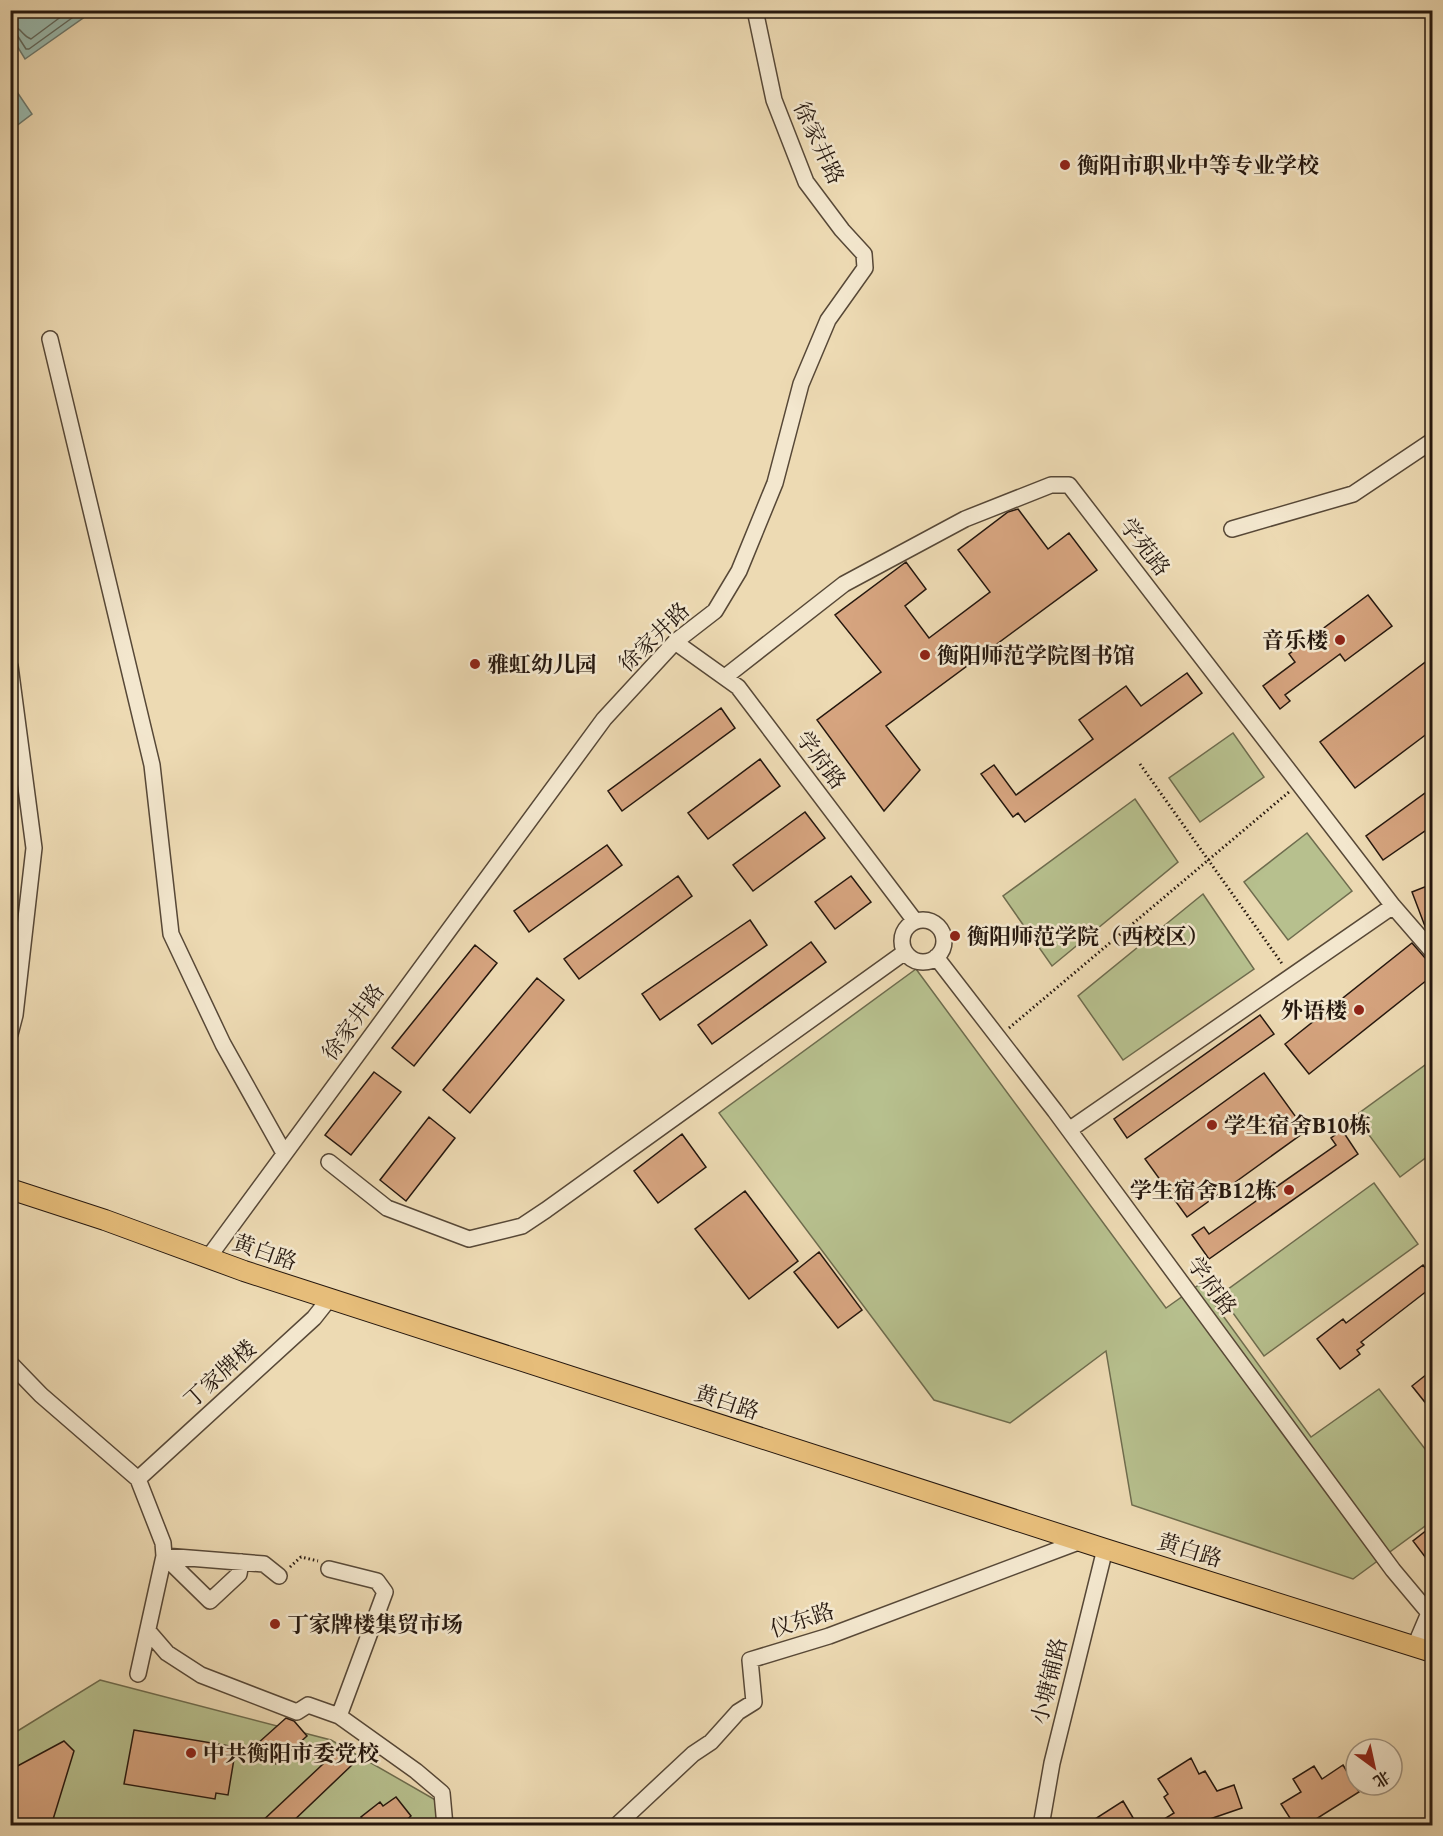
<svg xmlns="http://www.w3.org/2000/svg" width="1443" height="1836" viewBox="0 0 1443 1836" font-family="'EB Garamond','Noto Serif SC',serif">
<rect width="100%" height="100%" fill="#eddab3"/>
<filter id="stains"><feTurbulence type="fractalNoise" baseFrequency=".00333" numOctaves="4"/><feColorMatrix values="0 0 0 0 .2 0 0 0 0 .09 0 0 0 0 .02 0 0 0 .5 -.17"/></filter>
<radialGradient id="worn" r=".72"><stop offset=".6" stop-color="#630" stop-opacity="0"/><stop offset="1" stop-color="#630" stop-opacity=".3"/></radialGradient>
<path fill="#b7c08e" stroke="#6e6c4e" stroke-width="1.5" d="M1233,733L1264,777L1200,822L1169,778Z
M1135,799L1178,862L1052,966L1003,896Z
M1307,833L1352,891L1288,940L1244,882Z
M1203,894L1254,969L1123,1060L1078,996Z
M916,969L1166,1308L1200,1284L1311,1437L1379,1389L1432,1458V1521L1353,1579L1132,1505L1106,1351L1010,1423L934,1400L719,1113Z
M1432,1060V1153L1400,1177L1355,1116Z
M1374,1183L1418,1244L1264,1356L1220,1295Z
M100,1680L331,1740L439,1802L441,1826H11V1735Z"/>
<path fill="#99baaf" stroke="#6b796f" stroke-width="1.5" d="M11,10H93V11L25,59L11,36Z
M11,83L32,114L11,130H10Z"/>
<g fill="none" stroke-linecap="round" stroke-linejoin="round">
<path stroke="#5f685e" stroke-width="1.5" d="M10,26C22,27 22,36 31,39L70,10
M10,34L17,35L26,49H29L83,10"/>
</g>
<path fill="#d6a47f" stroke="#25170e" stroke-width="1.5" d="M1018,509L1048,549L1069,533L1097,570L886,726L920,770L884,811L817,720L881,672L835,615L906,562L926,589L905,606L929,638L990,592L958,550L1008,512Z
M1368,595L1392,626L1345,661L1340,654L1285,695L1290,701L1280,709L1263,686L1295,662L1289,654Z
M1432,657V730L1355,788L1320,742Z
M1187,673L1202,693L1025,822L1018,813L1013,817L981,774L994,765L1016,795L1093,739L1079,720L1126,686L1141,706Z
M721,708L735,728L622,811L608,791Z
M760,759L780,786L708,839L688,813Z
M1432,788V826L1383,860L1366,836Z
M805,812L825,838L753,891L733,865Z
M607,845L622,865L529,932L514,911Z
M678,876L692,896L579,979L564,959Z
M851,876L871,902L835,929L815,902Z
M1432,884V937L1426,929L1412,892Z
M750,920L767,945L660,1020L642,994Z
M811,942L826,962L712,1044L698,1025Z
M1412,943L1425,958L1432,961V976L1309,1074L1285,1044Z
M475,945L497,963L414,1066L392,1048Z
M537,978L564,1000L470,1113L443,1090Z
M1260,1015L1274,1034L1127,1138L1114,1119Z
M374,1072L401,1092L351,1155L325,1135Z
M1264,1073L1306,1131L1187,1217L1145,1159Z
M429,1117L455,1138L406,1201L380,1180Z
M1342,1130L1358,1154L1209,1259L1192,1235L1204,1227L1209,1234L1336,1145L1331,1138Z
M682,1134L706,1167L658,1203L634,1171Z
M745,1191L798,1261L749,1299L695,1229Z
M819,1252L862,1310L838,1328L794,1272Z
M1423,1265L1432,1277V1287L1361,1342L1364,1345L1357,1350L1360,1354L1340,1369L1317,1339L1343,1319L1346,1323Z
M1432,1370V1411L1412,1386Z
M1432,1526V1566L1413,1541Z
M286,1718L294,1721L307,1736L276,1764L257,1744Z
M134,1730L236,1747L228,1795L216,1793L215,1799L124,1784Z
M64,1741L74,1751L51,1826H10V1770Z
M339,1749L353,1764L288,1826H257Z
M1191,1758L1199,1774L1205,1771L1217,1791L1234,1785L1242,1808L1207,1820L1199,1826H1153L1174,1813L1164,1797L1168,1794L1158,1779Z
M1343,1765L1359,1792L1305,1826H1295L1281,1804L1301,1792L1293,1779L1314,1766L1322,1779Z
M396,1797L411,1816L399,1826H367L361,1817L380,1802L383,1806Z
M1123,1801L1138,1826H1084Z"/>
<g fill="none" stroke-linecap="round" stroke-linejoin="round">
<g stroke="#574837" stroke-width="18">
<path id="minor" d="M50,339L152,765L171,934L223,1044L284,1153
M1232,529L1353,494L1432,441
M675,642L738,687L915,921
M10,666L34,848L15,1015L10,1034
M725,677L844,584L965,519L1051,485H1069L1393,906L1432,951
M902 941a21 21 0 1 1 42 0a21 21 0 1 1-42 0Z
M936,957L1055,1111L1393,1570L1429,1613L1415,1646
M1069,1130L1393,906
M329,1162L387,1208L469,1239L522,1226L546,1210L905,952
M208,1258L604,719L675,642L715,611L739,571L775,483L801,384L828,320L865,268L864,254L842,230L806,182L774,100L755,10
M10,1363L41,1395L138,1479L163,1543L164,1556L138,1674
M138,1479L314,1318L329,1299
M164,1556L264,1564L279,1576
M164,1556L210,1601L239,1574L241,1562
M329,1569L377,1581L385,1592L339,1716
M148,1631L167,1653L201,1675L297,1712L308,1705L339,1716L416,1771L442,1793L445,1826
M616,1826L693,1754L711,1742L738,1712L754,1702L750,1660L829,1636L1081,1541
M1041,1826L1052,1763L1105,1549"/>
</g>
<g stroke="#25170e" stroke-width="22">
<path id="major" d="M10,1189L105,1220L244,1271L1105,1549L1432,1652"/>
</g>
<path stroke="#25170e" stroke-width="3" stroke-dasharray="1.5 3" stroke-linecap="butt" d="M1140,764L1283,965
M1009,1028L1289,792
M290,1567L301,1557L318,1561"/>
<use href="#minor" stroke="#f3e7ce" stroke-width="15"/>
<use href="#major" stroke="#e6bd7a" stroke-width="20"/>
</g>
<g fill="#8f2418" stroke="#f3e7ce" stroke-width="2">
<circle cx="1065" cy="165" r="6"/>
<circle cx="1340" cy="640" r="6"/>
<circle cx="925" cy="655" r="6"/>
<circle cx="475" cy="664" r="6"/>
<circle cx="955" cy="936" r="6"/>
<circle cx="1359" cy="1010" r="6"/>
<circle cx="1212" cy="1125" r="6"/>
<circle cx="1289" cy="1190" r="6"/>
<circle cx="275" cy="1624" r="6"/>
<circle cx="191" cy="1753" r="6"/>
</g>
<g text-anchor="middle" dominant-baseline="central" stroke-width="5" stroke-linejoin="round" paint-order="stroke">
<g font-size="22" fill="#25170e" stroke="#f3e7ce">
<text transform="translate(819 143) rotate(65)">徐家井路</text>
<text transform="translate(1145 547) rotate(52)">学苑路</text>
<text transform="translate(654 637) rotate(-44)">徐家井路</text>
<text transform="translate(821 760) rotate(53)">学府路</text>
<text transform="translate(353 1022) rotate(-54)">徐家井路</text>
<text transform="translate(265 1252) rotate(19)">黄白路</text>
<text transform="translate(1212 1286) rotate(54)">学府路</text>
<text transform="translate(220 1374) rotate(-42)">丁家牌楼</text>
<text transform="translate(727 1402) rotate(18)">黄白路</text>
<text transform="translate(1190 1550) rotate(17)">黄白路</text>
<text transform="translate(802 1620) rotate(-18)">仪东路</text>
<text transform="translate(1049 1681) rotate(-76)">小塘铺路</text>
</g>
<g font-size="22" font-weight="bold" fill="#25170e" stroke="#f3e7ce" text-anchor="start">
<text x="1077" y="165">衡阳市职业中等专业学校</text>
<text x="1328" y="640" text-anchor="end">音乐楼</text>
<text x="937" y="655">衡阳师范学院图书馆</text>
<text x="487" y="664">雅虹幼儿园</text>
<text x="967" y="936">衡阳师范学院（西校区）</text>
<text x="1347" y="1010" text-anchor="end">外语楼</text>
<text x="1224" y="1125">学生宿舍B10栋</text>
<text x="1277" y="1190" text-anchor="end">学生宿舍B12栋</text>
<text x="287" y="1624">丁家牌楼集贸市场</text>
<text x="203" y="1753">中共衡阳市委党校</text>
</g>
</g>
<rect width="1443" height="1836" fill="none" stroke="#eddab3" stroke-width="36"/>
<rect x="12" y="12" width="1419" height="1812" fill="none" stroke="#25170e" stroke-width="3"/>
<rect x="18" y="18" width="1407" height="1800" fill="none" stroke="#25170e" stroke-width="1.5"/>
<g transform="translate(1374 1767) rotate(147)"><circle r="28" fill="#f3e7ce" stroke="#a19481" stroke-width="1.5"/>
<path d="M0-4.5L10 22L0 15L-10 22Z" fill="#8f2418"/>
<text y="-9" font-size="16" font-weight="bold" text-anchor="middle" fill="#25170e">北</text>
</g>
<rect width="100%" height="100%" filter="url(#stains)"/>
<rect width="100%" height="100%" fill="url(#worn)"/>
</svg>
